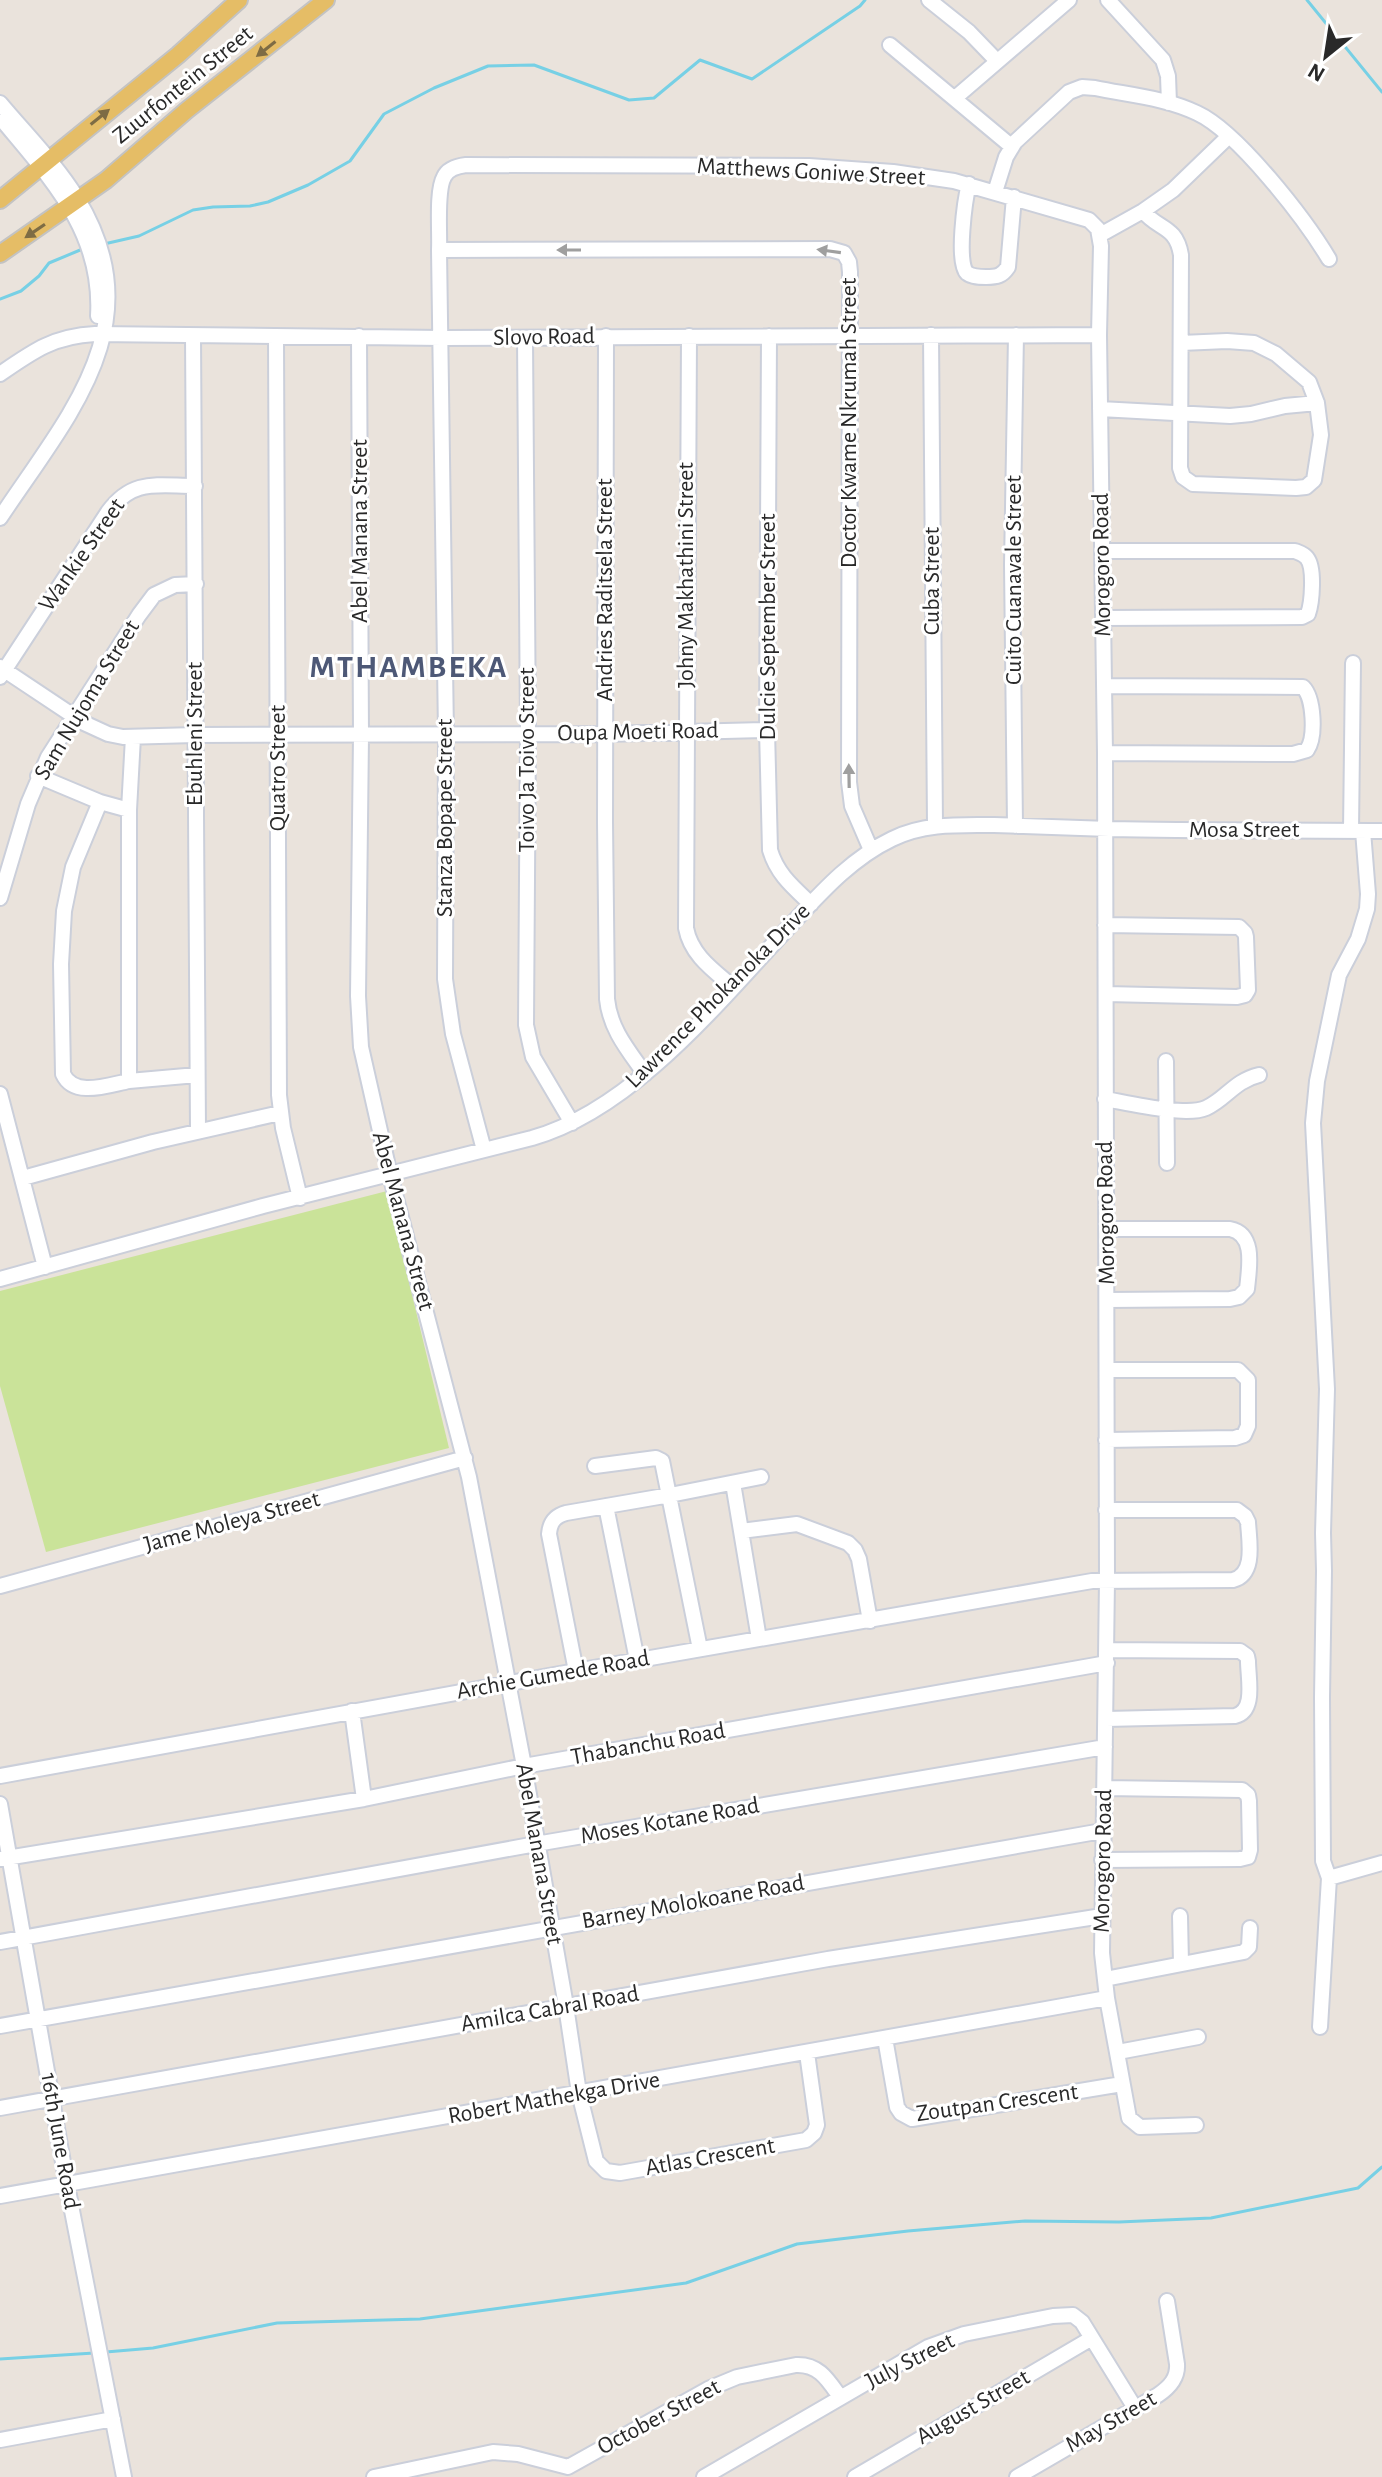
<svg xmlns="http://www.w3.org/2000/svg" width="1382" height="2477" viewBox="0 0 1382 2477" font-family="'Alegreya Sans',sans-serif">
<rect width="100%" height="100%" fill="#eae3dc"/>
<path fill="#cae399" d="M387,1191L449,1448L46,1552L0,1386V1291Z"/>
<g fill="none" stroke-linecap="round" stroke-linejoin="round">
<path stroke="#77d0e5" stroke-width="3" d="M1307,0L1382,92
M104,244L139,236L193,210L213,207L250,206L268,202L308,185L350,161L384,114L434,88L488,66L534,65L629,100L654,98L700,60L752,79L860,6L865,0
M0,299L21,291L39,276L49,263L85,248
M106,2352L153,2348L277,2323L420,2319L686,2283L797,2244L908,2231L1025,2221L1119,2222L1211,2218L1358,2188L1382,2167
M0,2359L94,2353"/>
<g stroke="#cbcfda" stroke-width="18">
<path id="minor" d="M929,0L969,32L997,61
M1108,0L1163,60L1168,76L1169,103
M890,45L1011,146
M955,98L1069,0
M0,103C26,134 56,164 77,198C154,324 69,414 0,518
M3,121C52,180 103,233 98,316
M969,184C965,199 956,263 967,273C972,277 980,277 986,277C997,277 1002,276 1008,267L1014,197
M995,192L1006,157L1015,142L1069,92L1082,87L1095,88C1129,95 1166,98 1197,113C1238,132 1305,219 1329,259
M1143,211C1158,230 1176,225 1181,255L1180,468L1183,477L1193,484L1296,488L1306,487L1314,480L1321,435L1317,403L1309,382L1276,354L1254,343L1227,341L1181,343
M1100,235L1143,211L1173,190L1229,136
M439,250L830,249L844,253L849,262L850,272L849,782L852,806L871,850
M931,335L935,826
M193,336L198,1131
M276,336L279,1095L283,1128L300,1198
M359,336L361,736L358,996L361,1047L390,1175L469,1477L524,1766L566,2006L579,2093L596,2161L606,2171L620,2173L806,2140L814,2133L817,2125L807,2053
M606,336L605,822L607,999C610,1029 628,1050 645,1074
M689,336L686,928C691,955 713,970 733,987
M769,336L767,730L770,850C777,874 793,887 811,904
M525,338L528,733L526,1025L533,1057L572,1123
M0,374C33,351 54,336 95,334L442,338L1099,335
M1100,409L1230,416L1251,414L1285,406L1317,403
M1102,551H1295C1300,553 1304,554 1307,558C1315,568 1312,603 1308,614L1302,617L1103,618
M0,667L84,723L108,734L123,737L195,735L605,734L767,730
M0,677L108,512C133,478 157,486 195,486
M1104,686L1303,687C1314,698 1316,737 1307,750L1293,754L1105,753
M133,737L129,810V1081L197,1075
M38,776L100,802L129,810
M100,802L73,867L64,911L61,964L63,1074C74,1098 108,1085 129,1081
M1015,826L1012,565L1016,335
M1351,831L1353,663
M0,898L28,804L48,757L139,615L154,595L175,585L196,584
M1105,925L1239,927L1245,933L1246,937L1248,990L1245,995L1237,997L1106,994
M1166,1061L1167,1163
M0,1094L45,1267
M1105,1099C1128,1103 1186,1117 1206,1108C1226,1099 1234,1081 1259,1075
M484,1150L453,1034L445,979L446,734L439,250C440,232 436,191 444,177C448,168 458,166 466,165L809,166L893,172L954,181L1089,220L1098,229L1101,246L1099,335L1105,753L1107,1580L1102,1953L1107,1998L1129,2118L1140,2127L1196,2125
M23,1178L153,1142L280,1113
M1107,1229H1230C1256,1234 1249,1268 1247,1289L1239,1297L1230,1299L1107,1300
M0,1279L263,1206L532,1138C632,1110 718,1003 787,929C819,895 850,859 892,839C924,823 959,825 994,825C1032,826 1070,828 1109,829C1200,831 1291,830 1382,831
M1106,1440L1235,1438L1244,1435L1248,1426V1380L1238,1370H1107
M595,1466L656,1458L662,1461L700,1649
M733,1483L759,1639
M606,1506L637,1660
M741,1531L797,1524L848,1543L855,1550L859,1559L870,1621
M0,1586L465,1458
M576,1671L549,1534C550,1522 555,1516 566,1513L670,1495L761,1477
M352,1711L364,1799
M1106,1719L1235,1716C1256,1711 1248,1679 1248,1661L1247,1656L1240,1651L1107,1650
M0,1776L576,1671L1092,1581L1233,1580C1256,1574 1249,1541 1248,1522L1245,1516L1237,1510H1106
M0,1804L67,2185L124,2477
M0,1859L364,1799L524,1766L1107,1663
M1102,1860L1240,1859L1248,1857L1250,1850L1249,1801L1248,1795L1242,1790L1104,1788
M1329,1878L1382,1863
M1180,1916L1181,1964
M0,1942L536,1844L1105,1747
M1105,1979L1244,1952L1249,1947L1250,1928
M0,2026L1102,1831
M1320,2027L1329,1878L1323,1861L1322,1697L1324,1571L1323,1533L1327,1389L1313,1123L1317,1081L1339,975L1358,939L1367,909L1368,894L1363,831
M885,2038L897,2107L901,2113L912,2119L1122,2084
M1118,2052L1198,2037
M0,2108L828,1959L1102,1916
M0,2196L1107,1998
M0,2440L113,2419
M374,2477L493,2452L518,2454L568,2467L708,2389L737,2377L796,2365C819,2364 828,2380 840,2397
M704,2477L928,2347L964,2334L1053,2316L1073,2315L1082,2322L1135,2408
M855,2477L1092,2338
M1017,2477L1158,2395C1170,2387 1178,2378 1177,2364L1167,2301"/>
</g>
<g stroke="#c3c3c3" stroke-width="20">
<path id="major" d="M0,200L178,55L239,0
M0,254L106,180L187,110L326,0"/>
</g>
<use href="#minor" stroke="#fff" stroke-width="14"/>
<use href="#major" stroke="#e5bd66" stroke-width="16"/>
</g>
<defs><path id="oneway-solid" d="M-6-.8H1V-3.2L6.5 0L1 3.2V.8H-6Z" transform="scale(2)"/></defs>
<g fill="#7e6c44">
<use href="#oneway-solid" transform="translate(266 49) rotate(142)"/>
<use href="#oneway-solid" transform="translate(100 117) rotate(-39)"/>
<use href="#oneway-solid" transform="translate(35 231) rotate(146)"/>
</g>
<g fill="#9f9f9f">
<use href="#oneway-solid" transform="translate(569 250) rotate(180)"/>
<use href="#oneway-solid" transform="translate(829 251) rotate(-172)"/>
<use href="#oneway-solid" transform="translate(849 776) rotate(-91)"/>
</g>
<g text-anchor="middle" dominant-baseline="central" stroke-width="6" stroke-linejoin="round" paint-order="stroke">
<g font-size="24" fill="#292929" stroke="#fff">
<text transform="translate(183 85) rotate(-39)">Zuurfontein Street</text>
<text transform="translate(811 172) rotate(3)">Matthews Goniwe Street</text>
<text transform="translate(544 337) rotate(-1)">Slovo Road</text>
<text transform="translate(849 423) rotate(-90)">Doctor Kwame Nkrumah Street</text>
<text transform="translate(360 531) rotate(-90)">Abel Manana Street</text>
<text transform="translate(82 555) rotate(-55)">Wankie Street</text>
<text transform="translate(1102 565) rotate(-91)">Morogoro Road</text>
<text transform="translate(686 575) rotate(-90)">Johny Makhathini Street</text>
<text transform="translate(1014 580) rotate(-90)">Cuito Cuanavale Street</text>
<text transform="translate(932 581) rotate(-90)">Cuba Street</text>
<text transform="translate(605 590) rotate(-90)">Andries Raditsela Street</text>
<text transform="translate(768 627) rotate(-90)">Dulcie September Street</text>
<text transform="translate(87 700) rotate(-59)">Sam Nujoma Street</text>
<text transform="translate(638 732) rotate(-1)">Oupa Moeti Road</text>
<text transform="translate(195 734) rotate(-90)">Ebuhleni Street</text>
<text transform="translate(527 760) rotate(-90)">Toivo Ja Toivo Street</text>
<text transform="translate(278 768) rotate(-90)">Quatro Street</text>
<text transform="translate(445 818) rotate(-90)">Stanza Bopape Street</text>
<text x="1244" y="830">Mosa Street</text>
<text transform="translate(718 996) rotate(-45)">Lawrence Phokanoka Drive</text>
<text transform="translate(1106 1213) rotate(-91)">Morogoro Road</text>
<text transform="translate(403 1221) rotate(75)">Abel Manana Street</text>
<text transform="translate(232 1522) rotate(-15)">Jame Moleya Street</text>
<text transform="translate(553 1675) rotate(-10)">Archie Gumede Road</text>
<text transform="translate(648 1744) rotate(-10)">Thabanchu Road</text>
<text transform="translate(670 1821) rotate(-10)">Moses Kotane Road</text>
<text transform="translate(539 1854) rotate(80)">Abel Manana Street</text>
<text transform="translate(1103 1861) rotate(-89)">Morogoro Road</text>
<text transform="translate(693 1902) rotate(-10)">Barney Molokoane Road</text>
<text transform="translate(550 2009) rotate(-10)">Amilca Cabral Road</text>
<text transform="translate(554 2098) rotate(-10)">Robert Mathekga Drive</text>
<text transform="translate(997 2103) rotate(-8)">Zoutpan Crescent</text>
<text transform="translate(60 2141) rotate(80)">16th June Road</text>
<text transform="translate(710 2157) rotate(-10)">Atlas Crescent</text>
<text transform="translate(910 2361) rotate(-27)">July Street</text>
<text transform="translate(973 2407) rotate(-30)">August Street</text>
<text transform="translate(659 2417) rotate(-28)">October Street</text>
<text transform="translate(1111 2422) rotate(-30)">May Street</text>
</g>
<g font-size="32" font-weight="bold" letter-spacing="2" fill="#4d5876" stroke="#fff">
<text x="409" y="667">MTHAMBEKA</text>
</g>
</g>
<g transform="translate(1326 56) rotate(210)" stroke="#ffffff" stroke-width="6" paint-order="stroke">
<path d="M0-6L14 30L0 20L-14 30Z" fill="#292929"/>
<text y="-12" font-size="22" font-weight="bold" text-anchor="middle" fill="#292929">N</text>
</g>
</svg>
